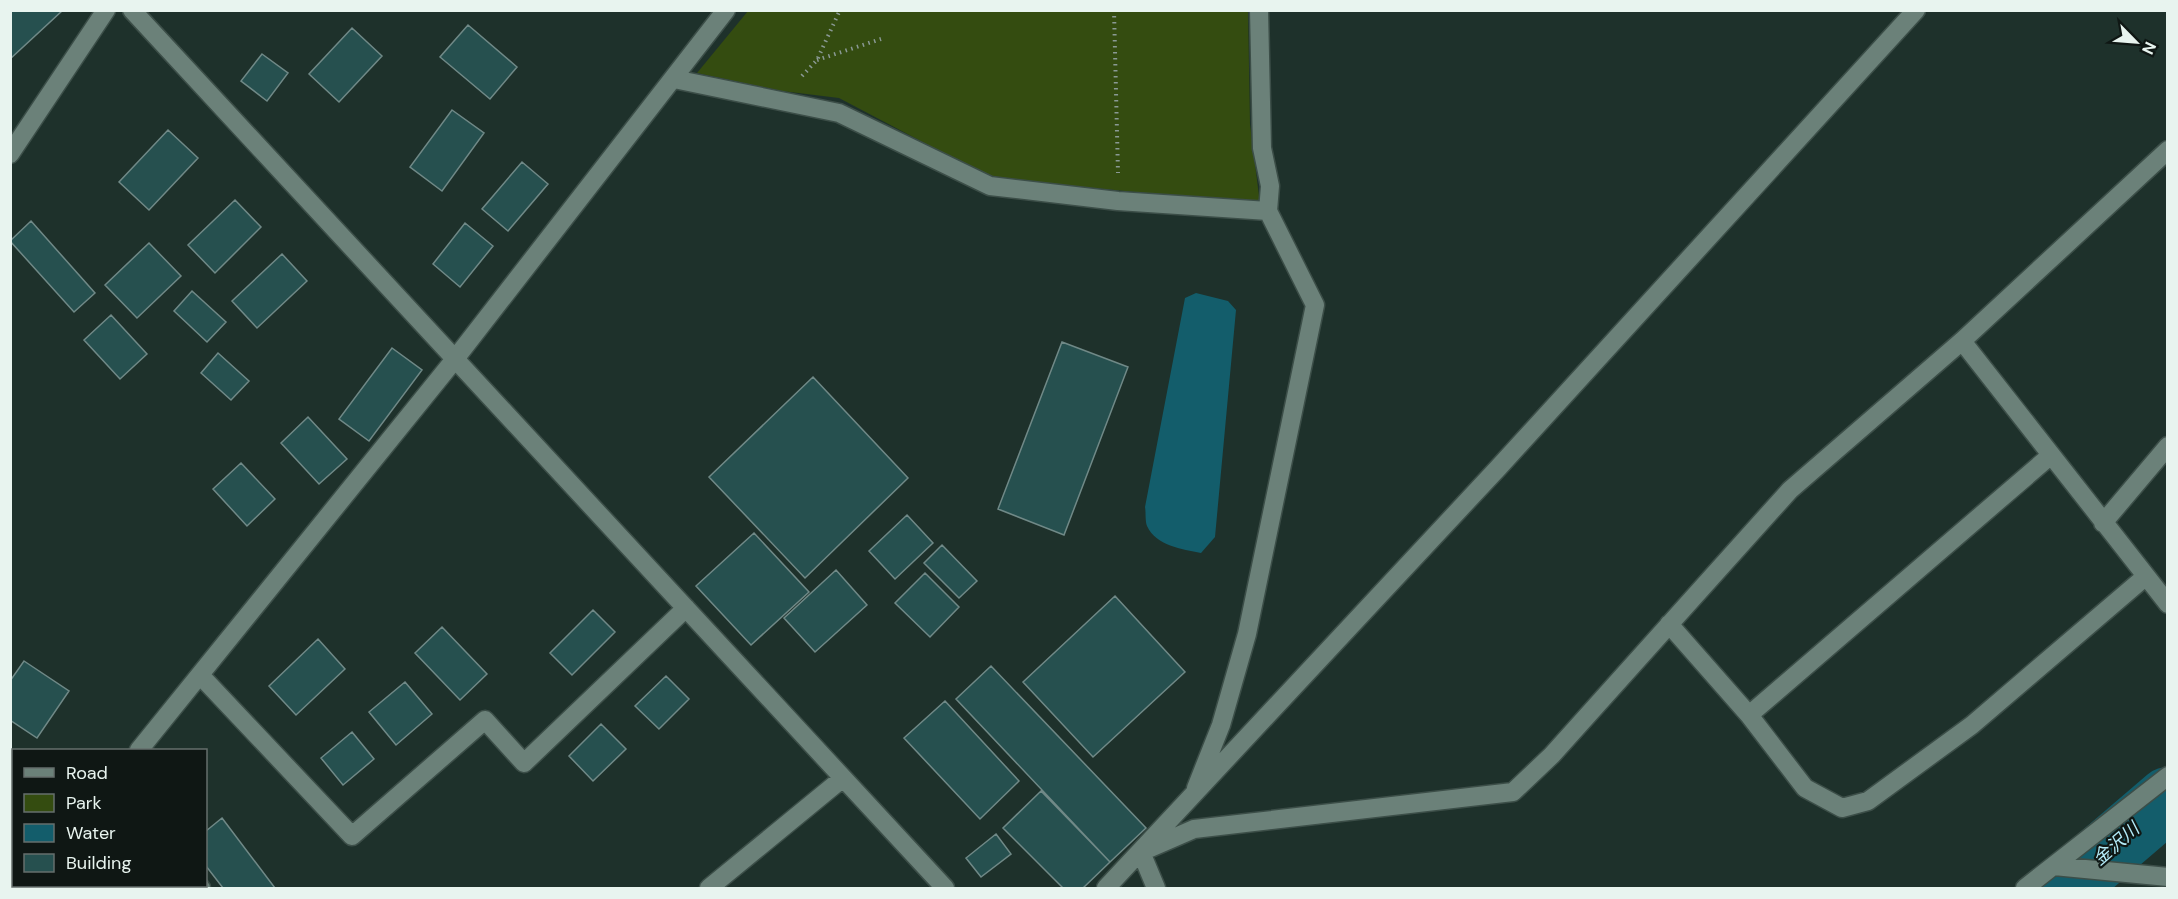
<svg xmlns="http://www.w3.org/2000/svg" width="2178" height="899" viewBox="0 0 2178 899" font-family="'DM Sans','Noto Sans JP',sans-serif">
<rect width="100%" height="100%" fill="#1e312b"/>
<path fill="#344c10" d="M748,11H1248L1250,124L1260,204L991,178L839,98L782,91L697,73Z"/>
<path fill="#135d6b" d="M1196,293L1228,301L1236,310L1215,537L1201,553C1182,549 1156,546 1147,526C1145,521 1146,512 1145,507L1185,298Z
M2167,790V817L2114,863L2108,862L2095,849Z"/>
<g fill="none" stroke-linecap="round" stroke-linejoin="round">
<path stroke="#135d6b" stroke-width="64" d="M2064,888L2168,799"/>
</g>
<path fill="#26504f" stroke="#708987" stroke-width="1.5" d="M10,10H63L10,59Z
M468,25L517,67L490,99L440,57Z
M352,28L382,56L339,102L309,74Z
M262,54L288,73L267,101L241,81Z
M452,110L484,133L442,191L410,167Z
M168,130L198,158L149,210L119,182Z
M522,162L548,184L508,231L482,209Z
M235,200L261,227L215,273L188,245Z
M31,221L95,293L74,312L10,241Z
M465,223L493,246L460,287L433,264Z
M149,243L181,276L137,318L105,285Z
M282,254L307,281L257,328L232,301Z
M192,291L226,322L207,342L174,311Z
M111,315L147,354L120,379L84,340Z
M1062,342L1128,367L1064,535L998,509Z
M392,348L422,370L369,441L339,419Z
M218,353L249,381L231,400L201,373Z
M813,377L908,478L805,578L709,477Z
M308,417L347,459L319,484L281,443Z
M241,463L275,499L247,526L213,489Z
M907,515L933,543L895,579L869,551Z
M754,533L809,592L751,645L696,586Z
M942,545L977,581L959,598L924,563Z
M836,570L867,605L815,652L784,618Z
M925,573L959,607L930,637L895,603Z
M1115,596L1185,672L1093,757L1023,682Z
M593,610L615,632L572,675L550,653Z
M442,627L487,674L460,700L415,653Z
M318,639L345,669L296,715L269,686Z
M24,661L69,691L37,738L10,720V681Z
M991,666L1146,828L1110,862L956,699Z
M666,676L689,699L659,729L635,706Z
M405,682L432,714L396,745L369,712Z
M945,701L1019,781L980,819L904,738Z
M601,724L626,749L593,781L569,756Z
M352,732L374,759L343,785L321,758Z
M1041,791L1110,862L1083,888H1063L1003,828Z
M222,818L275,888H223L206,866V831Z
M996,834L1011,854L981,877L966,858Z"/>
<g fill="none" stroke-linecap="round" stroke-linejoin="round">
<g stroke="#3c4e48" stroke-width="21">
<path id="minor" d="M132,10L945,888
M674,79L839,113L990,186L1118,201L1268,211
M10,154L106,10
M1962,341L2168,604
M2103,523L2168,446
M1669,624L1749,715L1805,788L1842,808L1868,801L1972,725L2145,577
M200,675L352,836L485,720L524,763L686,608
M1749,715L2050,456
M139,750L455,359L726,10
M1196,788L1221,725L1247,634L1315,305L1268,211L1270,186L1262,148L1259,10
M2054,866L2168,877
M199,886L201,888
M18,888L20,886
M709,888L843,778
M1106,888L1499,467L1916,10
M1156,888L1141,852L1194,829L1513,792L1552,755L1790,490L1962,341L2168,150
M2025,888L2168,776"/>
</g>
<path stroke="#8a9994" stroke-width="4" stroke-dasharray="1.5 4.5" stroke-linecap="butt" d="M1114,10L1118,173
M817,60L881,39
M802,76L817,60L840,10"/>
<use href="#minor" stroke="#6b8179" stroke-width="18"/>
</g>
<g text-anchor="middle" dominant-baseline="central" stroke-width="4.5" stroke-linejoin="round" paint-order="stroke">
<g font-size="18" font-style="italic" fill="#b4ecf9" stroke="#0f1714">
<text transform="translate(2116 844) rotate(-41)">金沢川</text>
</g>
</g>
<rect width="2178" height="899" fill="none" stroke="#e8f4ef" stroke-width="24"/>
<rect x="12" y="749" width="195" height="138" fill="#0f1714" stroke="#666f6c" stroke-width="1.5"/>
<rect x="24" y="768" width="30" height="9" fill="#6b8179" stroke="#666f6c" stroke-width="1.5"/>
<text x="66" y="779" font-size="18" fill="#e8f4ef">Road</text>
<rect x="24" y="794" width="30" height="18" fill="#344c10" stroke="#666f6c" stroke-width="1.5"/>
<text x="66" y="809" font-size="18" fill="#e8f4ef">Park</text>
<rect x="24" y="824" width="30" height="18" fill="#135d6b" stroke="#666f6c" stroke-width="1.5"/>
<text x="66" y="839" font-size="18" fill="#e8f4ef">Water</text>
<rect x="24" y="854" width="30" height="18" fill="#26504f" stroke="#666f6c" stroke-width="1.5"/>
<text x="66" y="869" font-size="18" fill="#e8f4ef">Building</text>
<g transform="translate(2136 42) rotate(115)" stroke="#0f1714" stroke-width="4.5" paint-order="stroke">
<path d="M0-4.5L10 22L0 15L-10 22Z" fill="#e8f4ef"/>
<text y="-9" font-size="16" font-weight="bold" text-anchor="middle" fill="#e8f4ef">N</text>
</g>
</svg>
